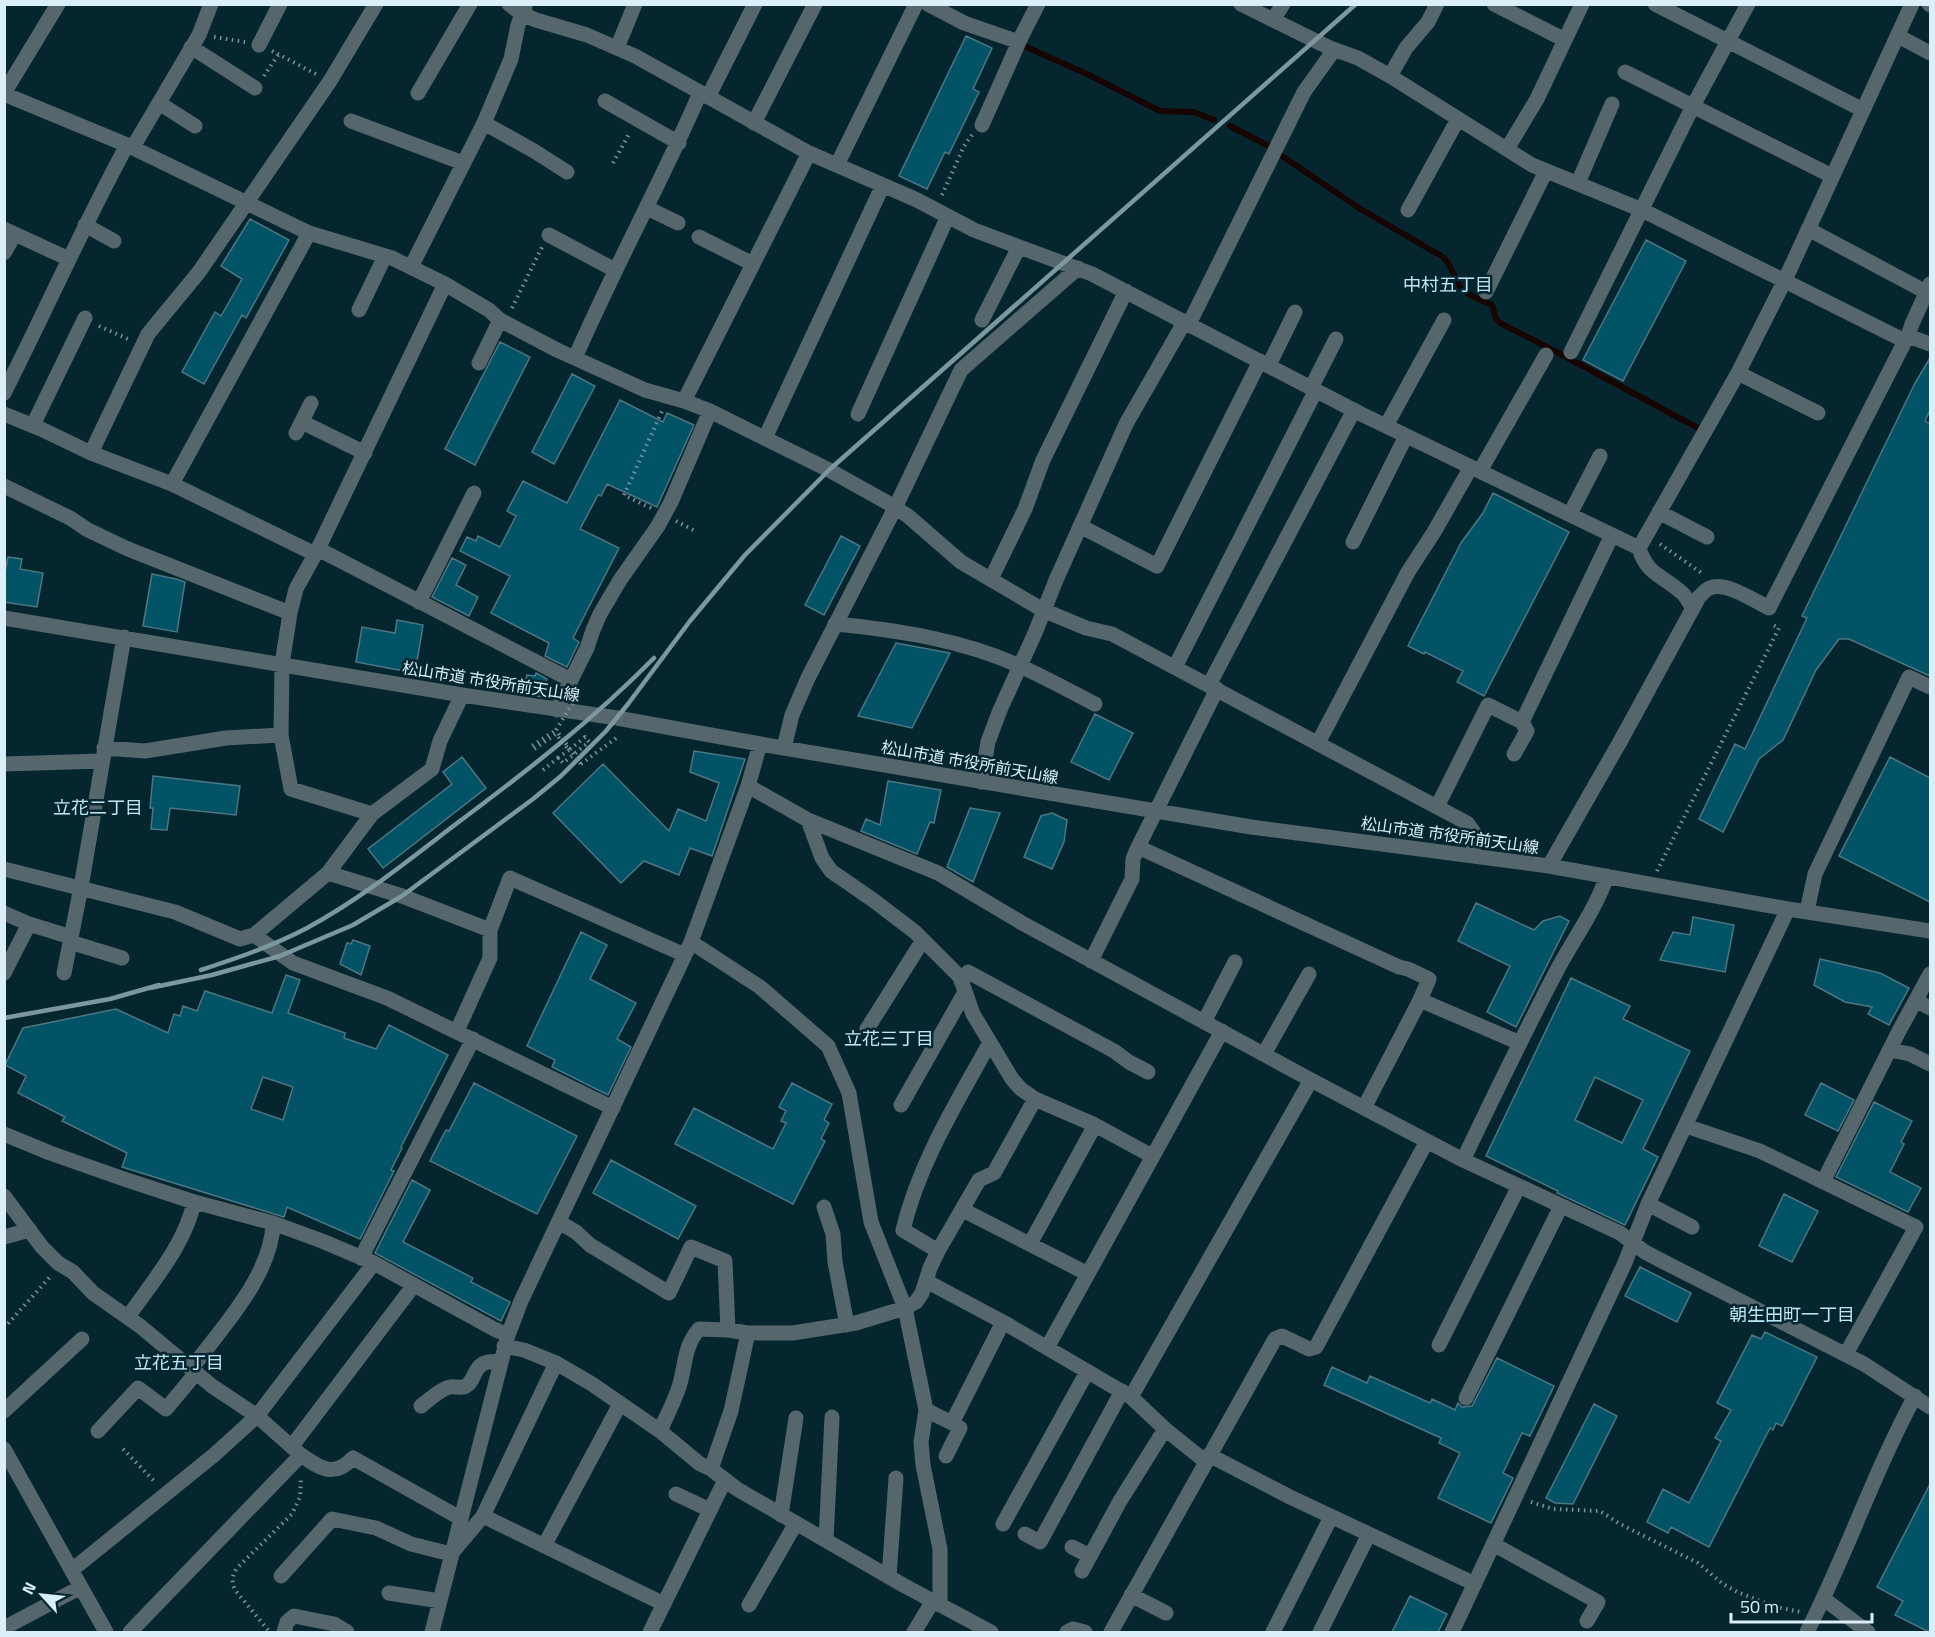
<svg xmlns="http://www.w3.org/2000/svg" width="1935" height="1637" viewBox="0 0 1935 1637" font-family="'Titillium Web','Noto Sans JP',sans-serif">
<rect width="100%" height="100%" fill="#06262f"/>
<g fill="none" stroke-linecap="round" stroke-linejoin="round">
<path stroke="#160500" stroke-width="6" d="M1026,47L1087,74L1160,111L1194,112L1214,120
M1230,126L1267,145
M1282,156L1362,210L1440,255
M1444,258C1453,267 1454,279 1461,288C1468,296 1482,300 1492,305L1496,319L1500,323L1551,349
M1555,351L1698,428"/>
</g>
<path fill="#025365" stroke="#4d7683" stroke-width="1.5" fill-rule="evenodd" d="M966,36L992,48L973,89L979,92L949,154L945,152L927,189L899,176Z
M250,219L289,240L246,318L242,315L204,384L182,372L215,312L221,316L242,279L221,266Z
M1646,240L1686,261L1623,381L1583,360Z
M500,342L530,357L475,465L445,449Z
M1930,358V410L1925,421L1930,424V676L1849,639H1839L1816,670L1783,740L1759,759L1723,832L1699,819L1735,744L1745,749L1807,618L1802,616L1915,383Z
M572,374L595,386L554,464L532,452Z
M620,400L663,422L667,413L694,425L657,507L607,484L601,496L598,495L580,529L619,548L573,638L579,642L567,667L545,656L549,643L491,613L510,576L460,551L467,537L476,541L478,536L500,547L516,516L507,511L523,481L567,503Z
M1493,493L1569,532L1484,696L1457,682L1463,671L1425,652L1424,654L1408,646L1461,543L1483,513Z
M841,536L860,546L824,615L805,605Z
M8,557L22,559L20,569L43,573L37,607L4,602V577Z
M452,558L466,565L456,585L478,597L469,616L432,597Z
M152,574L176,579L185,582L177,632L143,626Z
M397,620L423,625L415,673L356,662L362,627L395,633Z
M896,643L950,653L912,728L858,716Z
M536,673L547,679L543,697L523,693L527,675L535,676Z
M1095,714L1133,733L1109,780L1071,762Z
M694,751L745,759L712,856L690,848L679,875L644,861L621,883L553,813L603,764L669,831L678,809L706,821L719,783L690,772Z
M462,757L486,788L383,868L368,849L452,784L443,772Z
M1890,757L1930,778V902L1839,856Z
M153,776L240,786L236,815L170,808L167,830L151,829L153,808H150Z
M888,781L941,790L934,823L930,822L917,854L861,831L866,819L880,825Z
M970,808L1000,813L973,882L947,867Z
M1052,813L1067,820L1064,842L1052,869L1024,857L1041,816Z
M1476,903L1534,930L1543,921L1560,916L1569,921L1516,1027L1487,1012L1510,966L1458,941Z
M1693,917L1734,925L1725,972L1660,960L1673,932L1690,935Z
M581,932L607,945L590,979L636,1003L617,1039L631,1047L608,1095L552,1067L555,1060L527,1046Z
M353,940L370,946L361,975L340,964L347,943L351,944Z
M1820,959L1880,973L1909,988L1889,1025L1868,1014L1872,1007L1845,1002L1814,985Z
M286,975L300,980L288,1013L345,1033L344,1038L376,1049L389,1025L448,1055L401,1147L402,1148L391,1170L394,1171L360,1239L287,1207L284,1217L122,1167L127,1153L62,1121L65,1117L18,1093L26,1076L5,1065L23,1028L116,1009L168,1033L174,1014L180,1016L183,1006L197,1011L205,991L272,1013ZM263,1077L293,1087L283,1120L251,1109Z
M1571,978L1630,1006L1623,1019L1690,1051L1643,1149L1658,1157L1625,1225L1557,1193L1558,1191L1486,1156ZM1595,1077L1643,1100L1622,1143L1575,1120Z
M474,1083L577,1136L537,1214L430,1161L446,1130L449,1131Z
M792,1083L832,1104L824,1120L829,1123L821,1139L825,1141L793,1204L675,1144L694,1108L773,1149L786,1123L781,1121L786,1111L779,1107Z
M1821,1083L1854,1100L1838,1131L1805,1115Z
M1874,1102L1912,1121L1901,1142L1904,1144L1890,1172L1921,1188L1908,1212L1836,1177Z
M611,1160L696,1206L678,1239L593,1193Z
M412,1180L430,1190L403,1242L473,1278L471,1282L510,1302L501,1321L375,1253Z
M1784,1194L1818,1211L1792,1262L1759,1246Z
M1640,1267L1691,1293L1677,1322L1625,1296Z
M1765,1332L1817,1357L1782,1426L1776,1423L1773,1430L1770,1428L1709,1547L1671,1527L1668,1533L1647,1522L1663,1489L1689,1503L1721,1441L1715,1438L1731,1410L1717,1403L1752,1335L1761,1339Z
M1497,1358L1554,1386L1530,1436L1522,1433L1503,1473L1513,1478L1491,1523L1438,1498L1460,1453L1439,1443L1441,1438L1324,1385L1332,1367L1367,1383L1370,1376L1430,1403L1432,1399L1455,1410L1458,1403L1462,1407L1472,1406Z
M1594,1404L1617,1416L1573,1504L1555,1503L1546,1498Z
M1930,1484V1632H1929L1895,1615L1903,1601L1877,1587Z
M1410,1596L1447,1614L1438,1632H1392Z"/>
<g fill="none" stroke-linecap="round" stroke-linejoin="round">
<path stroke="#7a949d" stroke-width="4" stroke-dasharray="1.5 4.5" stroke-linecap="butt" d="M214,37L245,42
M272,51L316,74
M264,76L278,55
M613,163L630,132
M942,195L964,146L972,135
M512,308L542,247
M99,326L128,339
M651,508L624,495L662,411
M676,521L695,531
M1660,544L1703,574
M558,758L569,750
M581,764L619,736
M543,770L558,758L563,763L589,742L585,737L569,750L556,734L534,749L532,746L556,730
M1657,871L1779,628L1771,624
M4,1328L50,1277
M123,1449L156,1483
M1531,1502L1553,1509L1600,1511L1620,1524L1698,1563L1723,1584L1737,1592L1776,1607L1801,1612
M268,1630L235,1590C231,1581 232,1576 237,1568L292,1514L300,1497L301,1478"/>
<path stroke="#55666c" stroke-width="15" d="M509,4L522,14L536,20L587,35L635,56L809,153L917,200L974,230L1092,274L1361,414L1639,548
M928,4L964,23L1019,42
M1241,4L1330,48L1358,58L1390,76L1532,165L1642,210L1905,341
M1494,4L1565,40
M1655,4L1863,110
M1929,4L1930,5
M1273,20L1283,4
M1898,36L1930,53
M259,45L280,4
M191,47L255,88
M617,48L635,4
M1625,72L1832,176
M1390,76L1406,48L1428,22L1437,4
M4,93L58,4
M418,93L470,4
M4,94L127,145L309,233L392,258L445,284L489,310L500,320L557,350L645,390L684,401L710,411L829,470L888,503L908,516L961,562L1043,610L1086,628L1112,634L1467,823L1475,834L1473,855
M708,97L755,4
M605,101L679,143
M159,103L195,126
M351,121L463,163
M484,123L534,151L567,172
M754,123L815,4
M982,125L1022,35L1038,4
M133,147L199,35L211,4
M1507,149L1537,99L1582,4
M837,165L916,4
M1578,183L1612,104
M647,208L678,223
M1408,210L1458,119
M85,225L114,241
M4,229L69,259
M1808,229L1926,292
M549,235L615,270
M699,237L753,264
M4,253L15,234
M411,267L484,123L511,59L518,25L525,7
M1486,292L1546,171
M359,310L385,256
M982,320L1019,247
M1189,324L1304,92L1334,50
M1908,336L1912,324L1930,284
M1571,352L1693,106L1748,4
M575,358C614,268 661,183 700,93
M479,363L500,320
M1269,365L1295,312
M1738,373L1818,413
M1311,388L1336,339
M4,393C46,310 83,226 127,145
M684,401L809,153
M4,414L41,429L91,453L172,484L315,554
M858,414L948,216
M302,422L365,453
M33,425L85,318
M1386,426L1444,320
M296,433L311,403
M765,438L883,185
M91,453L148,334L199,272L330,81L376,4
M1480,471L1546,355
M172,484L309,233
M4,486L70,518L88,530L128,549L290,613
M1659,512L1707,537
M1570,514L1600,456
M1080,526L1157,566L1260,361
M1353,542L1406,436
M318,549L571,680L557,710
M991,579L1025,509L1043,460L1126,291
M419,602L474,493
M1692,607C1689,602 1686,596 1681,592C1662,575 1647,575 1639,548L1738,373L1784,282L1912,4
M4,618L462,695L617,718L760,744L1251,827L1549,866L1788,909L1930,931
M835,624C898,630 962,640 1020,666C1046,678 1070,691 1095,704
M1175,667L1316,390
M571,680L587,648L593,630L600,614L620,580L658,526L671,502L710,411
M1209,685L1354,410
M1318,743L1408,572L1434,532L1471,467
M104,748L145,751L226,738L281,735
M784,748L792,715L808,678L895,508L961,370L1078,268
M1514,754L1527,731L1522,722
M4,764L102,761
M981,782L988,742L1000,710L1035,633L1056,580L1126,424L1185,321
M748,786L808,820L938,873L1022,923L1311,1080L1463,1160L1620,1233L1645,1252L1664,1262L1864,1364L1930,1407
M1437,807L1488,705L1522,722L1612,535
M372,814L291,789L281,735L282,664L290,613L296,589L318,549L445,284
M808,820L822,858L831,871L873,900L915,932L960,977L973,1014L1012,1079L1021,1089L1035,1099L1095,1125L1152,1156
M1138,847L1399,967L1408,969L1429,979L1420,1000L1364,1108
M1549,866L1621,740L1699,597C1702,594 1706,589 1710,588C1725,581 1755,601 1769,608L1905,341L1908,336L1930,344
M4,869L175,912L240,939L254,935L328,873L372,814L432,769L440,741L462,695
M328,873L402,896L490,930
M1807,911L1815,874L1909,677L1930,687
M4,913L29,924L71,937
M254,935L293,963L387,998L613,1108
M70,942L122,958
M691,942L760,987L828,1046L849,1093L871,1222L905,1308L926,1410L921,1442L923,1465L940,1549V1605
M1091,961L1132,879L1133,859L1138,847L1217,689
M4,973L29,924
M64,973L81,887L124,637
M961,981L968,972L1114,1051L1129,1062L1148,1072
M1420,1000L1520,1043
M1917,1001L1930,1008
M1204,1022L1235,962
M867,1029L923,940
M457,1031L490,958V930L510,878L685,955
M1890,1050L1910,1054L1930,1064
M1264,1054L1309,974
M901,1105L965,992
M1686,1126L1760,1151L1916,1227L1846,1354
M4,1134L50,1153L124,1179L191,1201L273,1223L322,1241L374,1263L494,1329L508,1335
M1463,1160C1493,1098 1523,1035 1555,974C1572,941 1595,911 1607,876
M1823,1182L1899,1031L1930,974
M4,1196L42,1247L58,1263L73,1272L93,1293L140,1326L212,1386L257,1416L214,1455L72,1570
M1648,1204L1692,1227
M824,1207L833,1234L835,1262L847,1325
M963,1210L1088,1274
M559,1222L576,1232L590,1245L669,1293L691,1247L725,1261L728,1330
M4,1237L30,1230
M1030,1244L1095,1125
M938,1251L903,1230C919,1163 956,1104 989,1044
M361,1258L473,1039
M926,1281L1003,1322L1131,1397L1165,1429L1206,1462
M128,1317C152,1282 185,1245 194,1202
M1439,1345L1519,1186
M504,1346L524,1350L556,1363L592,1384L660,1431L700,1464L711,1469L737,1489L903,1585L991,1632
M1047,1348L1222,1031
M191,1369C221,1329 272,1275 273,1223
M1131,1397L1311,1080
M1466,1398L1561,1206
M421,1406C430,1399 438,1391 449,1387C454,1386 459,1388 464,1387C479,1381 469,1358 501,1362
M926,1410L952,1423L1003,1322
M4,1411L82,1339
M98,1431L138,1388L166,1409L196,1373
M660,1431C666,1417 674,1402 679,1387C686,1365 683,1348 699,1329L728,1330L748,1333H793L856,1323L905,1308L916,1302L922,1293L930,1268L938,1251L979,1180L994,1173L1035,1099
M292,1446L414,1285
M4,1449L106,1632
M301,1455C321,1469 334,1478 353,1458L460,1518
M1209,1455L1290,1497L1475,1584
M946,1456L960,1428
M711,1469L731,1411L748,1333
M676,1494L710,1510
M781,1515L796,1418
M483,1516L664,1604
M1003,1524L1087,1372
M1025,1534L1040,1542L1122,1391
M826,1540L832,1417
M1493,1544L1598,1602L1587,1621
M544,1546L620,1404
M1072,1547L1090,1556
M1082,1571L1120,1501L1165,1429
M281,1576L332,1519L376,1528L411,1544L451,1554L483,1516L556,1363
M889,1577L896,1478
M389,1593L440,1601
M1131,1595L1166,1613
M1824,1599L1868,1632
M749,1605L796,1523
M4,1628L81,1587
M130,1632L301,1455L257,1416L374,1263
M284,1632L287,1622L294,1616L334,1624L347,1632
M432,1632L508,1335L521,1301L691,942L748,786L760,744
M650,1632L725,1480
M914,1632L933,1601
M1067,1632L1073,1629L1085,1632
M1111,1632L1275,1339L1282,1336L1309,1349L1316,1347L1427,1141
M1273,1632L1331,1517
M1320,1632L1369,1534
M1452,1632L1624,1265L1648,1204L1788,909
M1807,1632C1846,1555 1874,1472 1915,1396"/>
<path stroke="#7d979f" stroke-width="4.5" d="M201,970C237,958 273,946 307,928C359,900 405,863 452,827C523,774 592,721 654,658
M150,988L212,975L280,956L353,925L402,896L533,799L561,776L606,731L628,704L690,621L745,555L829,470L1356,4
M4,1018L110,999L159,985"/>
<path stroke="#7a949d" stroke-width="4" stroke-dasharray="1.5 4.5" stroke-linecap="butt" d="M579,693L556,730L581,764"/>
</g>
<g text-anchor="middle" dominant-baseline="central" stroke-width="5" stroke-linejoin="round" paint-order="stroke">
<g font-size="16" fill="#daeff7" stroke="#06262f">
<text transform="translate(491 681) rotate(9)">松山市道 市役所前天山線</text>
<text transform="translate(970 762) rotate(10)">松山市道 市役所前天山線</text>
<text transform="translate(1450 835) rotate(8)">松山市道 市役所前天山線</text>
</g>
<g font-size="18" fill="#bce8f6" stroke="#06262f">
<text x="1448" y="284">中村五丁目</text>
<text x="98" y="807">立花二丁目</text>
<text x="889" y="1038">立花三丁目</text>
<text x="1792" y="1314">朝生田町一丁目</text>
<text x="179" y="1362">立花五丁目</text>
</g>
</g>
<rect width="1935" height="1637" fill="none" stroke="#daeff7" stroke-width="12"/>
<g transform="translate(42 1595) rotate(297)" stroke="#06262f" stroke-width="4.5" paint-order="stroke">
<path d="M0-4.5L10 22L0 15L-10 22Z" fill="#daeff7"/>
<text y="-9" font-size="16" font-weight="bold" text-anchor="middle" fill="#daeff7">N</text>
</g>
<path d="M1731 1613v9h141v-9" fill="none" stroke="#daeff7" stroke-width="3"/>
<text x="1740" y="1613" font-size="18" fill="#daeff7" stroke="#06262f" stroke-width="4.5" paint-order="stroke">50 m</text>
</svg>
